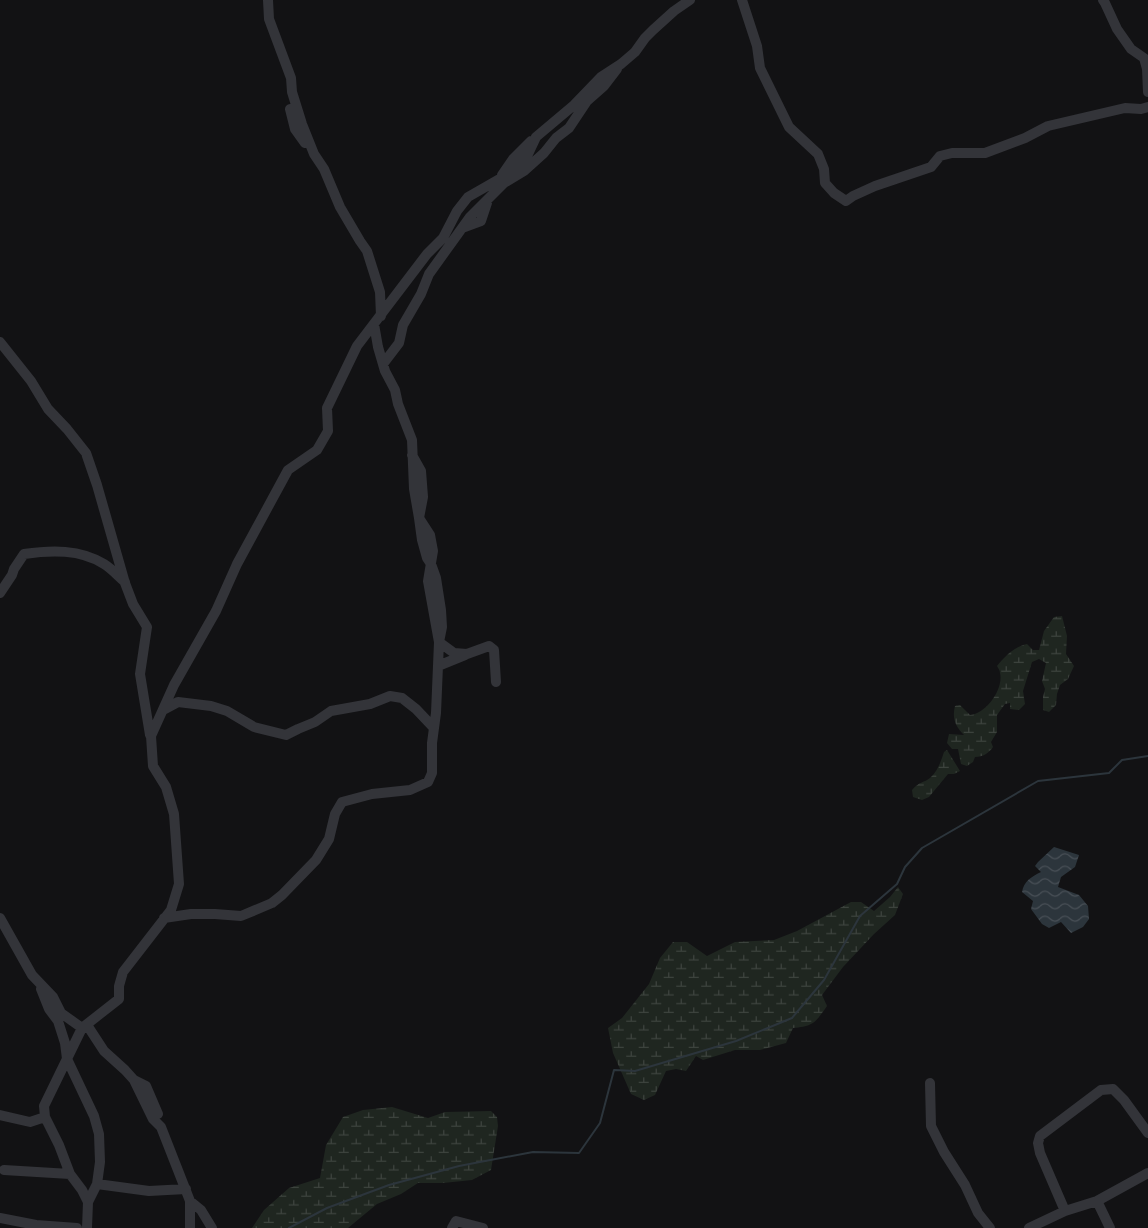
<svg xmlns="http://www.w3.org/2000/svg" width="1148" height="1228" viewBox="0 0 1148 1228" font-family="Signika,sans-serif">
<defs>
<pattern id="wetland-marsh" width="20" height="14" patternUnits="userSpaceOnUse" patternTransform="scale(1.25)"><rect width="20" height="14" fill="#1f2620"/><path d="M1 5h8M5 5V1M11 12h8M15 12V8" fill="none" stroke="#3d433e"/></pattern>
<pattern id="water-waves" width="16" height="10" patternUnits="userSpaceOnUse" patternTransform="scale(1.25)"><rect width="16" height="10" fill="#2c353c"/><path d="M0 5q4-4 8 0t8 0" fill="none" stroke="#484f56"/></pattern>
</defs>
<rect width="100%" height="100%" fill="#121214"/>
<path fill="url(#wetland-marsh)" d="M1062,616L1067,636L1066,654L1074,666L1068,679L1060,685L1057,694L1056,705L1049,712L1043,710V697L1045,689L1042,681L1046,663L1039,659L1032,662L1023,691L1025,704L1019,710L1010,709V703L1005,704L997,715V732L991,742L993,747C989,753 983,757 975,757L973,762L967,766L961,764L958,749H952L947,743L949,734L964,735C955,726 952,718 955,706L960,705L970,715C986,714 1004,689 1000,673C1000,670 998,668 997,666C1005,656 1014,647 1027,644L1033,650H1039L1044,631L1054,617Z
M947,750L960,771L954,774H948L929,797L922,800L913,797L912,790C920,781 924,783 930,778C938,771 941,761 944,752Z
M898,887L903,894L895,915L874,934L843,967L822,995L827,1006C815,1023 814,1026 793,1028L786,1043L760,1050H735L703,1060L696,1056L686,1071L676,1069L666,1071L655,1095L644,1100L631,1094L613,1053L608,1028L622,1018L649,984L660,958L673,942H687L707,956L735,942L774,940L797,931L851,902H861L874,911L890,897Z
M392,1107L428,1118L445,1112L491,1111L497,1117L498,1126L491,1170L472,1180L443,1183H418L401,1194L377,1204L348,1228H252L264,1210L289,1188L320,1178L326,1145L343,1117L363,1110Z"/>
<path fill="url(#water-waves)" d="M1054,847L1079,855L1075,867L1061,877L1058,887L1079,895L1088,906L1089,919L1083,927L1071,933L1061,922L1049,928L1042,924L1031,909L1033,901L1022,892C1024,881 1031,877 1041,872L1035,866L1038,862Z"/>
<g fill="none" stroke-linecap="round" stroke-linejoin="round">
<path stroke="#2c353c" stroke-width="2" d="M289,1228L327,1208L389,1185L459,1166L533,1152L579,1153L600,1123L614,1070L635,1071L736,1041L792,1018L824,980L860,916L897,884L905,867L922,848L1038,781L1109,773L1122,760L1148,756"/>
<path stroke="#333439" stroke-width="10" d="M268,0L269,19L291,78L292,92L302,124L314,154L324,169L340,207L360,241L367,251L380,292L381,316
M742,0L757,46L760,68L789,127L818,154L824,169L825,183L834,193L846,201L853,196L875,186L931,167L940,156L952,153H985L1025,138L1048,126L1125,108L1141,109L1148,107
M1103,0L1105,3L1117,29L1131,49L1144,58L1147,69L1148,92
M290,109L295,129L305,143
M502,175L513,159L531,141
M462,228L481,221L487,203
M374,324L378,347L385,371L395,390L398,404L412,440L414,489L419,518L430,535L433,551L428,581L439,642L454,653L467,654L489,646L494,650L496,682
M0,342L31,381L48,409L67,429L86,453L97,485L125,583L133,604L147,627L140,674L150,735
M383,364L399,343L403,325L421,294L429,274L470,217L504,183L524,171L544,153L556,138L569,128L587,101L604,86L617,69
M0,593L12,575L14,569L24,554C51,550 80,549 104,564C112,569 118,576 125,582
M438,666L465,655
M163,710L178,702L211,706L227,711L254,727L286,735L298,729L315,722L331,711L370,704L390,696L402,698L416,709L434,728
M0,918L32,975L53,997L61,1013L82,1028H89L104,1051L125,1070L134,1080L153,1119L161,1127L190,1201V1228
M164,918L191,914H215L241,916L272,903L282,895L316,860L329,839L335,814L342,802L372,794L410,790L428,782L432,773V743L436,713L439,642L442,627L441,610L436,578L431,564L427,558L422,540L419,518L423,497L421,471L412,455
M41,989L49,1009L58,1021L65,1043L67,1059L94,1116L99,1134L100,1162L97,1184L88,1202
M134,1080L146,1086L158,1114
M930,1083L931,1126L944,1152L965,1185L978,1213L990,1228
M0,1115L30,1122L45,1117
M4,1170L70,1174
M97,1184L149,1191L186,1189
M190,1201L201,1210L212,1228
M1097,1201L1110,1228
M1065,1211L1040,1153L1038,1143L1040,1136L1101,1090L1113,1089L1124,1100L1148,1133
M0,1218L36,1225L77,1228
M87,1228L88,1202L82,1190L70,1174L59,1145L45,1117L44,1106L82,1028L119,999V986L123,972L171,910L179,884L174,814L166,787L153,766L151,736L174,685L216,611L237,564L288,470L317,450L328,431L327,408L357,346L427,254L443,238L457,211L468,197L517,169L528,154L536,137L574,105L601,77L621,64L635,52L645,38L653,30L674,11L690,0
M452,1228L456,1221L483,1228
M1029,1228L1065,1211L1097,1201L1148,1173"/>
</g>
</svg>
